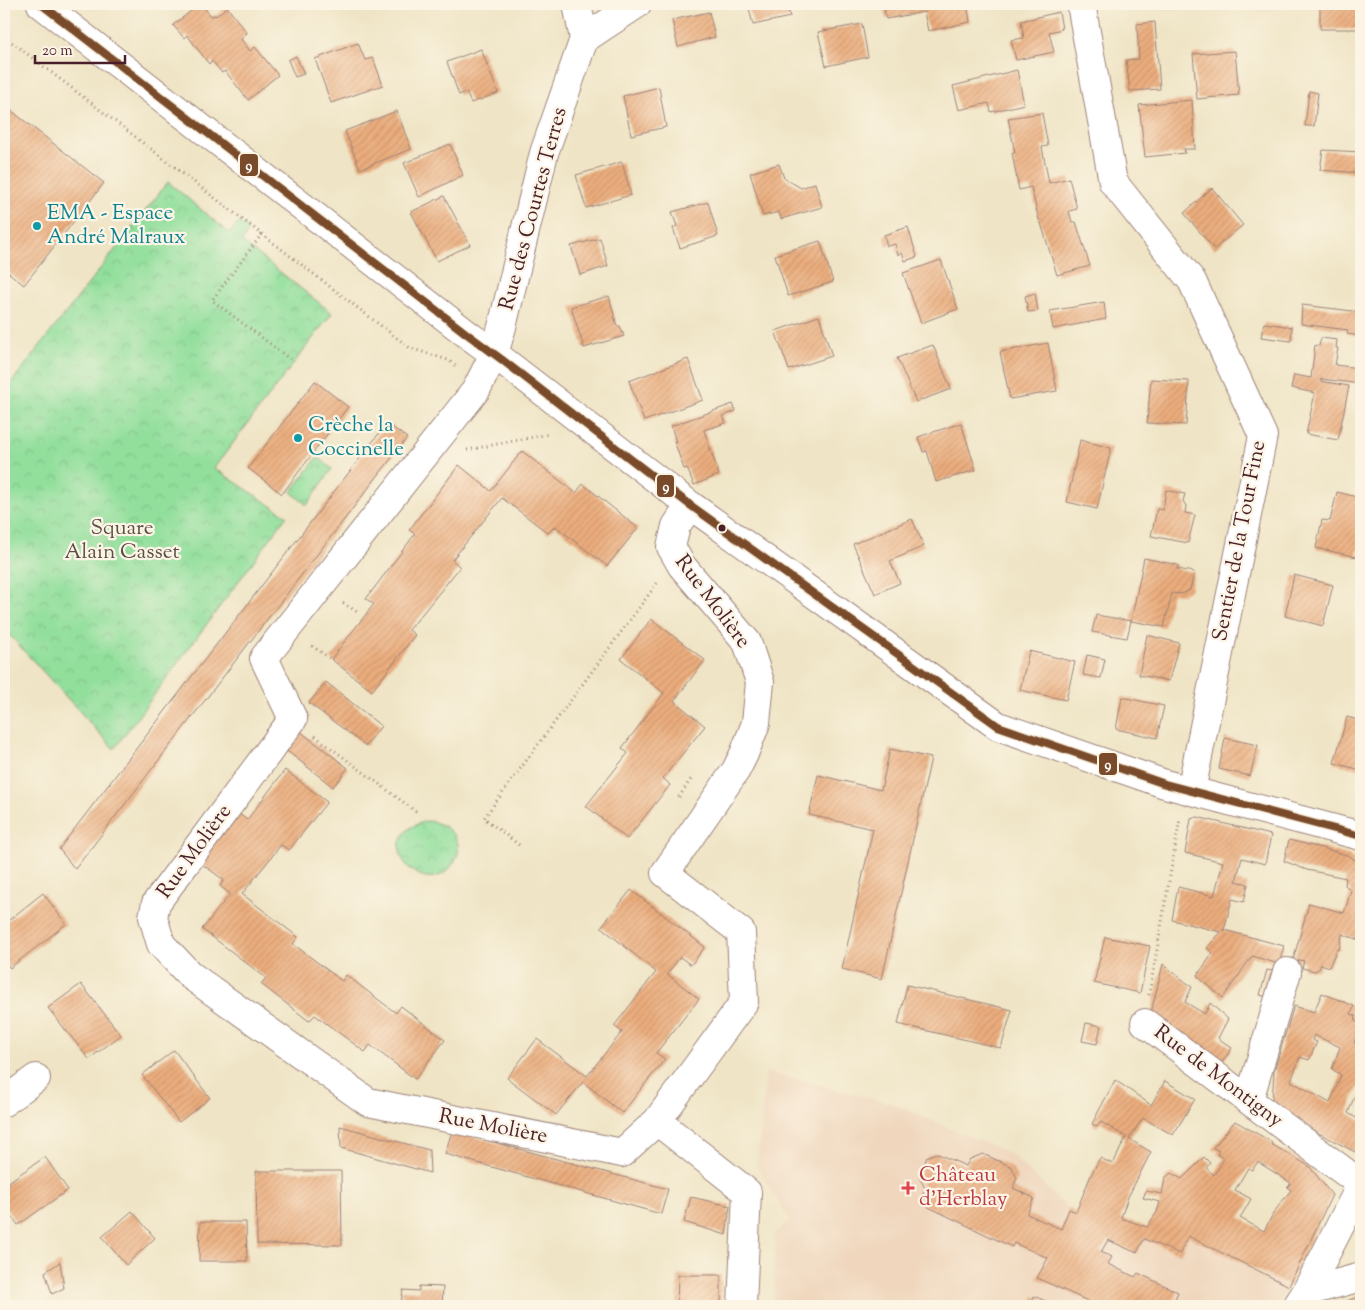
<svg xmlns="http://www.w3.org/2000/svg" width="1365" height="1310" viewBox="0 0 1365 1310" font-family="'Sorts Mill Goudy',serif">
<defs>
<pattern id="park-crowns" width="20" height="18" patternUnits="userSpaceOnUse" patternTransform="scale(1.25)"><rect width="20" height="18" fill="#92df9c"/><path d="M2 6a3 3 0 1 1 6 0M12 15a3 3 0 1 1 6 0" fill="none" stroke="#7fbf87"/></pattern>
<pattern id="building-hatch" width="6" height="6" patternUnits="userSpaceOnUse" patternTransform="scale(1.25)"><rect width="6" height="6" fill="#ebad7d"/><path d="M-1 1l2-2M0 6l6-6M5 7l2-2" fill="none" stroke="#cb946c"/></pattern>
</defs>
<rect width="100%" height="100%" fill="#fcf5e5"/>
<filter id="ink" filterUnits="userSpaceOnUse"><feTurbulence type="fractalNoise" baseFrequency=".02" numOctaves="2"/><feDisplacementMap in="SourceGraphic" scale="10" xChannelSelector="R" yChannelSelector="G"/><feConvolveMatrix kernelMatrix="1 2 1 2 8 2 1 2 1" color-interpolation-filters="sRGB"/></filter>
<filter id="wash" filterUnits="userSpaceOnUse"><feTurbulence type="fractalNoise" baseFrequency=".0096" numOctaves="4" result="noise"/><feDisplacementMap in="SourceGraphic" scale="20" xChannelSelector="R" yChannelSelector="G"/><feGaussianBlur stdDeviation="1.12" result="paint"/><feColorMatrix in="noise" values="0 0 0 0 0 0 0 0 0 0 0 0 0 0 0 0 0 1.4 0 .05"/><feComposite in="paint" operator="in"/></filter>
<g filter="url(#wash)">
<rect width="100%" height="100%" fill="#efe4c5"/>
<path fill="#efd6bc" d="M766,1072L890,1103L1009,1153L1069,1209L1142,1236L1152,1218L1289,1286L1275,1306H774L775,1233L790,1220L757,1167Z"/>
<path fill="url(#park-crowns)" stroke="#6e7f64" d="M168,182L229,233L240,222L249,230L242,242L332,313L214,468L287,516L114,749L4,629V392Z
M318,457L332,469L307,505L291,492Z
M426,821C446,821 467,841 455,861C427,909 364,838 426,821Z"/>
<g id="blocks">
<path fill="url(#building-hatch)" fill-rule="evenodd" d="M200,4H201L211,16L215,15L216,16L227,7L247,33L241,39L243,42L250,51L255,47L278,75L248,100L225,71L222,73L212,61L209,64L187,35L184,38L173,25Z
M748,4H787L790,17L753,25Z
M883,4H967L970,22L928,31L924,12L886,19Z
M1131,4H1178V8L1131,7Z
M1320,4H1361V29H1320Z
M709,12L715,37L678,47L672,20Z
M1059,12L1062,29L1049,32L1054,52L1016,60L1011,40L1024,38L1021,21Z
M1155,22L1160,89L1130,91L1126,60L1139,59L1137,24Z
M862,24L868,57L826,66L818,32Z
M358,43L365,60L373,58L383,85L331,103L315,59Z
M481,49L498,93L471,103L466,92L459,95L447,62Z
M1235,51L1239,95L1197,99L1193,54Z
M296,56L304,74L295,77L288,60Z
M1017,70L1024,104L991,112L989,103L959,110L953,86Z
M659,87L666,127L631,135L623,96Z
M1309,91L1318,93L1314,126H1305Z
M1192,100L1195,149H1184L1185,153L1145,157L1139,105Z
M4,105L104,183L24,285L4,269Z
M397,111L411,149L360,169L345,131Z
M1042,113L1048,146L1042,147L1049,183L1069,178L1077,209L1069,211L1072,222H1076L1090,266L1057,275L1040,220H1039L1031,187L1019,190L1012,153H1015L1008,118Z
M450,144L463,175L419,197L404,163Z
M1323,150L1361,152V173L1320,170Z
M622,162L631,195L586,208L576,175Z
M779,164L784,178L801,188L815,183L822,207L781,219L779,212L763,216L750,173Z
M1212,188L1243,225L1214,249L1184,213Z
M444,196L470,245L437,261L411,212Z
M708,202L718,236L680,248L673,228L677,226L672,212Z
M908,227L917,257L905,261L902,253L898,255L895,244L887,246L884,235Z
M600,238L608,266L580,275L571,246Z
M820,241L833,282L788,296L775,255Z
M941,260L958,309L921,323L903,273Z
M1035,293L1038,311L1028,312L1025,296Z
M609,296L617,326H620L624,336L584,348L571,307Z
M1104,302L1106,319L1053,329L1050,311Z
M1302,305L1361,312V336L1347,334L1348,330L1301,324Z
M819,316L832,356L789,370L775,331Z
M1264,323L1292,327L1291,341L1261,337Z
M1321,338L1337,340L1336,348H1338L1335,365L1359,368L1360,361H1361V384L1321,379L1320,381L1349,386L1338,440L1306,434L1315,393L1291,388L1294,375L1311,378L1315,345L1319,346Z
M1048,343L1057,391L1010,399L1000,352Z
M933,345L951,389L916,402L897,358Z
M688,359L703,400L644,421L629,381Z
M1151,379L1189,381L1186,425L1147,423Z
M315,381L348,407L282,494L248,468Z
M733,404L736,411L723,416L726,423L704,430L719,475L694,485L687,468L684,469L674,441L676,442L671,426Z
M387,423L407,438L75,869L59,849Z
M961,423L976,470L936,482L927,451L923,452L918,437Z
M1080,440L1111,448L1097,509L1067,502Z
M522,451L576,493L583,484L638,528L607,566L555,526L548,533L502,498L452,560L460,567L409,630L415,635L372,691L331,659L374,604L366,599L415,534L409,530L459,465L491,491Z
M1166,490L1185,494L1183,501L1186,506L1185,513L1195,515L1188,543L1151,536L1157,509L1163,510Z
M1337,492L1361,498V536L1357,557L1316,548L1322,520L1330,521Z
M912,519L924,546L890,561L900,583L875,594L853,544Z
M1144,558L1178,565L1177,569L1194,572L1190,590L1182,594L1172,593L1164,627L1131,621Z
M1294,575L1333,585L1323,626L1285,616Z
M1096,615L1131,621L1127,638L1092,632Z
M651,619L705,660L674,701L705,726L663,778L670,785L627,839L586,806L628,753L622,748L664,693L621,659Z
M1147,635L1179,643L1169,681L1139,675Z
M1029,651L1075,662L1066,700L1020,690Z
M1087,655L1105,659L1101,678L1083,675Z
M326,682L381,726L366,746L309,703Z
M1122,697L1164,706L1157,738L1116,729Z
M1347,717L1361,721V770L1334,763Z
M301,732L348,768L333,787L286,750Z
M1225,738L1258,745L1250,776L1219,769Z
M890,749L931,758L882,979L842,969L873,829L809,815L818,775L881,790Z
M285,770L327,802L289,850L281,845L242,894L298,937L293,944L342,981L346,975L396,1013L401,1006L445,1040L415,1079L370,1045L365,1052L315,1015L309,1021L261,984L266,978L202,929L230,894L220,886L224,880L199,862L238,813L247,820Z
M1197,817L1271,835L1265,864L1242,858L1236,881L1248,884L1244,902L1232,899L1224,930L1284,946L1279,964L1252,956L1223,998L1197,976L1213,953L1207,948L1221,932L1172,920L1178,887L1214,896L1223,862L1185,853L1191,819Z
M1289,840L1322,848L1350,856L1353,859L1361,862V934L1359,940L1342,934L1339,950L1337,949L1329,967L1321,964L1319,969L1315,971L1302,968L1304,961L1299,960L1297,965L1292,964L1309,903L1344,913L1351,891L1345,885L1346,878L1307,870L1284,861Z
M631,890L705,947L691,965L680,957L667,974L699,999L656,1053L665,1059L622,1113L583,1082L556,1115L507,1078L537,1039L587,1076L622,1032L614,1026L656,972L601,927Z
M43,893L66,924L10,968L4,960V924Z
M1105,937L1150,946L1140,993L1094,983Z
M1163,964L1192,987L1185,1002L1205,1014L1210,1003L1228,1019L1218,1038L1232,1048L1219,1067L1150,1017Z
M1267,970L1277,972L1271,998L1260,995Z
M81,984L121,1035L89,1059L48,1008Z
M907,985L1012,1010L1001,1048L898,1024Z
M1322,993L1354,1006L1351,1014L1356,1016L1355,1021L1360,1024L1354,1043L1361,1048V1089L1358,1087L1348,1113L1361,1121V1155L1313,1130L1272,1103L1274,1071L1294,1006L1314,1012ZM1314,1035L1340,1047L1332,1069L1341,1075L1330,1103L1291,1081L1300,1057L1309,1060L1317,1042L1312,1040Z
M1086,1023L1101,1026L1097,1044L1082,1041Z
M174,1050L210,1098L179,1122L142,1075Z
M1115,1080L1151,1105L1165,1081L1195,1099L1173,1135L1143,1118L1129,1139L1151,1152L1128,1197L1121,1218L1147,1227L1157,1212L1160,1202L1143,1198L1146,1191L1162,1194L1165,1178L1171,1173L1182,1179L1204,1157L1210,1163L1206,1168L1214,1175L1224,1159L1217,1154L1219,1151L1213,1148L1235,1121L1272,1142L1271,1144L1309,1166L1332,1195L1289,1286L1188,1236L1180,1254L1144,1239L1137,1253L1108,1240L1101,1252L1112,1257L1108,1264L1135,1277L1138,1273L1178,1292L1172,1306H1099L1037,1278L1048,1258L1014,1243L1012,1247L920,1203L925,1188L919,1177L927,1157L936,1153L966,1166L970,1159L983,1154L1012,1167L1017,1178L1013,1188L1034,1198L1027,1214L1061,1229L1069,1209L1076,1212L1091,1175L1100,1158L1113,1164L1126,1137L1101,1122L1097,1127L1092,1124ZM1258,1162L1291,1183L1287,1187L1291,1190L1274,1212L1264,1231L1240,1218L1251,1199L1235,1190L1248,1168L1252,1170Z
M340,1126L429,1150L430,1173L341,1148Z
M452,1131L668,1189L661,1214L445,1154Z
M45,1157L68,1190L18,1225L4,1205V1185Z
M256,1171H341L342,1245L257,1244Z
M691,1197L730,1206L726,1235L684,1222Z
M132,1211L155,1238L126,1265L102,1237Z
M200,1222H246L247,1261H199Z
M60,1262L64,1288L52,1294L45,1272Z
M678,1275H721V1306H677Z
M419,1286L443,1287L442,1306L401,1303L403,1290L419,1291Z
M1034,1296L1057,1306H1030Z
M1361,1296V1306H1335L1357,1297Z"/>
</g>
</g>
<g filter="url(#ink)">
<use href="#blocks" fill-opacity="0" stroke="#9c8278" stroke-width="1"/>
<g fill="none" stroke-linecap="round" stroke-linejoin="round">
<g stroke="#9c8278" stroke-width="30">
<path id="minor" d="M41,4L467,334L501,359L690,505L998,726L1165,784L1361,836
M577,4L584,39
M637,4L584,39L544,153L502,327L494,354L476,390L264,658L293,719L156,903L153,917L161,944L190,975L368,1102L622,1153L657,1121L744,1002L741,932L665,873L736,770L744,754L756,723L760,682L747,642L682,566L671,547L676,526L690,505
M1081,4L1113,182L1192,281L1263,436L1191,791
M1145,1023L1361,1184
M1249,1100L1287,972
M4,1102L36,1078
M657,1121L747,1192L742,1306
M1306,1292L1361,1277
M1297,1306L1306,1292L1361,1185"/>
</g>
<path stroke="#9c8278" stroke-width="3" stroke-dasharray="1 4" stroke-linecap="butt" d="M4,36L410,348L448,360L456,366
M262,234L212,300L290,359
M467,450L549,434
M343,603L359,613
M312,646L331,659
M315,736L418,813
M679,797L691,779
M519,845L484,818L658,582
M1149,995L1180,819"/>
<use href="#minor" stroke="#fff" stroke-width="28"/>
<g stroke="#fcf5e5" stroke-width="11">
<path id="bus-1" d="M41,4L467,334L501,359L690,505L998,726L1165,784L1361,836"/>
</g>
<use href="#bus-1" stroke="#7a4b2a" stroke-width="8"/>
</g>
</g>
<g fill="#0f9aa8" stroke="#fcf5e5" stroke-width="2">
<circle cx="37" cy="226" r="5"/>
<circle cx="298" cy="438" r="5"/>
</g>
<circle fill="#4a1f2b" stroke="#fcf5e5" stroke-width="2" cx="722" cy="528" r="4.5"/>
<path fill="#e0444e" stroke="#fcf5e5" stroke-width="2" d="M905.5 1180.5h5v5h5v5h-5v5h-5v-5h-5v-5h5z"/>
<g text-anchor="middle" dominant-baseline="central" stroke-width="4.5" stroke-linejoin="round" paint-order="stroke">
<g font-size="21" fill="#4a1f2b" stroke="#fcf5e5">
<text transform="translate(534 209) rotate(-75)">Rue des Courtes Terres</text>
<text transform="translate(1240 541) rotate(-79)">Sentier de la Tour Fine</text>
<text transform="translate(712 602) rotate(53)">Rue Molière</text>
<text transform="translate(195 852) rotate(-54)">Rue Molière</text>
<text transform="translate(1218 1077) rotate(37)">Rue de Montigny</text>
<text transform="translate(493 1127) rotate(11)">Rue Molière</text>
</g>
<g font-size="21" fill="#0d838f" stroke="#fcf5e5" text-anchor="start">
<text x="47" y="214">EMA - Espace<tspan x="47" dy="24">André Malraux</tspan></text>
<text x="308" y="426">Crèche la<tspan x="308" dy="24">Coccinelle</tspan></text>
</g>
<g font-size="21" fill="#5c4f47" stroke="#fcf5e5">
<text x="122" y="529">Square<tspan x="122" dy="24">Alain Casset</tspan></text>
</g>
<g font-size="21" fill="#be3a42" stroke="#fcf5e5" text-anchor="start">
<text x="919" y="1176">Château<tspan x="919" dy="24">d'Herblay</tspan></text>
</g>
</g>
<g stroke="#fcf5e5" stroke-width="2">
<rect x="239" y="153" width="20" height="24" rx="5" fill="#7a4b2a"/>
<rect x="656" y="474" width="19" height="24" rx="5" fill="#7a4b2a"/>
<rect x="1098" y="752" width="20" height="24" rx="5" fill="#7a4b2a"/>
</g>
<g font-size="14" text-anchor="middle" font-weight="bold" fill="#fff">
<text x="249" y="170">9</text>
<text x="666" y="491">9</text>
<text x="1108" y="769">9</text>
</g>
<rect width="1365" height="1310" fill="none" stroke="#fcf5e5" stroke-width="20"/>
<path d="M35 55v8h90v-8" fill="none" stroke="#4a1f2b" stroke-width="2.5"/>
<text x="42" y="55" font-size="15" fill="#4a1f2b" stroke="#fcf5e5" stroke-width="4" paint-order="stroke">20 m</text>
</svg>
